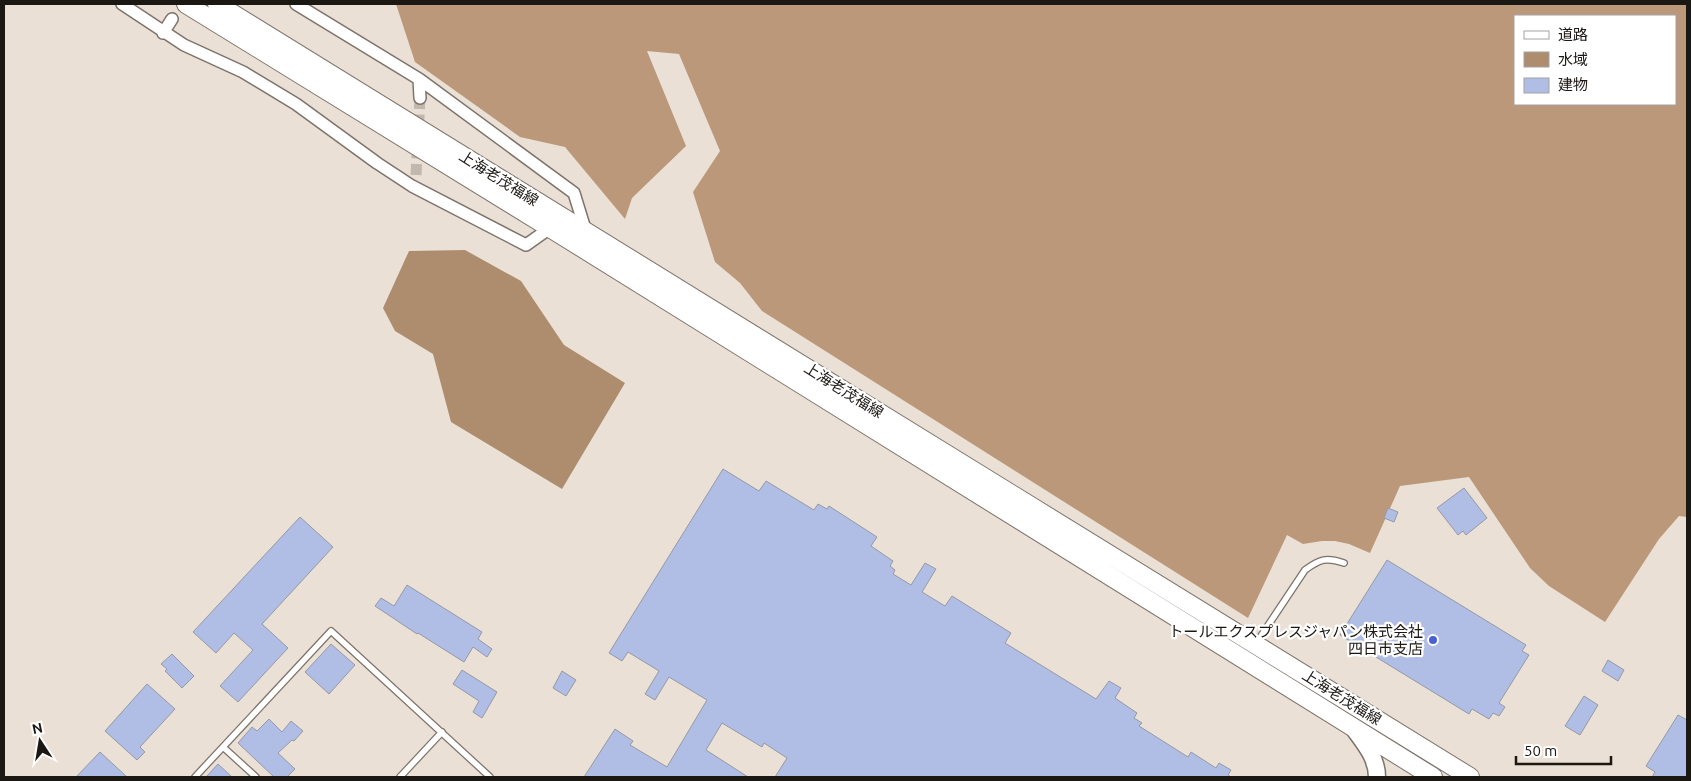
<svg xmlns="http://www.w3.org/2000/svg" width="1691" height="781" viewBox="0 0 1691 781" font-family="Ubuntu,'Noto Sans JP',sans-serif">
<rect width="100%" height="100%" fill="#ebe0d5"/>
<path fill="#bb987a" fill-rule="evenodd" d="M396,4H1687V517L1679,516L1659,539L1605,622L1549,586L1530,568L1469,477L1400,486L1370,553L1349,544L1335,541H1322L1303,544L1287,535L1248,618L762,311L740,283L715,262L693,192L720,151L679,54L647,51L686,146L632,198L625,219L565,147L520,137L415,62ZM1515,16H1675V104H1515Z"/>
<path fill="#ae8d6f" d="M465,250L521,281L564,345L625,383L562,489L451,422L433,354L395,331L383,308L409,251Z"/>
<path fill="#b0bde5" stroke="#9599a5" d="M723,469L759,491L766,481L814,510L818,504L827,509L829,506L877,537L871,546L893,561L890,566L895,570L893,574L911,585L925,563L936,569L922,592L945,606L952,596L1011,633L1005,643L1096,699L1109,681L1121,688L1115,698L1137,713L1134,718L1142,723L1139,726L1188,757L1191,752L1216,768L1219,763L1231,770L1228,775L1231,777H775L787,758L764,743L762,747L722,723L706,750L748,777H584L615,729L633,741L630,745L667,767L707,700L669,677L655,700L645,694L659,671L628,652L622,661L609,653Z
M1464,488L1487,518L1466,535L1463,531L1458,535L1437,508Z
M1388,508L1398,512L1394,522L1384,518Z
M300,517L333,547L262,624L288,648L238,702L220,686L253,650L234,633L216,653L193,632Z
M1387,560L1526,645L1522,651L1529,655L1499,703L1505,707L1499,716L1493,713L1489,719L1472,709L1469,714L1340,635Z
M407,585L482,632L478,639L492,649L487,657L473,647L464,662L418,633L417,634L375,606L381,598L394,606Z
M331,644L355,665L329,694L305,672Z
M172,654L194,676L182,688L165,671L167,669L161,664Z
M1608,660L1624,670L1618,681L1602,671Z
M462,670L497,692L482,718L473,712L479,701L453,684Z
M562,671L576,680L566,696L553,688Z
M147,684L175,709L140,747L145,752L137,760L105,731Z
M1584,696L1598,705L1580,735L1565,726Z
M1678,715L1687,720V777H1652L1655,772L1646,766Z
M269,719L282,732L291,721L303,731L294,741L292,740L278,753L295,769L287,777H274L238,743L252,727L257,731Z
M100,752L127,777H76Z
M218,764L232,777H206Z"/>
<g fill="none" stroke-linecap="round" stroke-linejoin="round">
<path stroke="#c1b8ae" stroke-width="11" stroke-dasharray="11 5.5" stroke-linecap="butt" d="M416,175L420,98"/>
<g stroke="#7d736a" stroke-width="8">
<path id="lane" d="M1257,642L1305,570C1320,559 1326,557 1344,563
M223,747L256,777
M195,777L331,631L490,777
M400,777L442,732"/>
</g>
<g stroke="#7d736a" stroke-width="14">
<path id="street" d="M122,4L184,45L243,72L296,104L377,163L412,186L526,245L550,228
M296,4L419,79L574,193L586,232
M163,33L172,19
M419,79L420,98"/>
</g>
<g stroke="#7d736a" stroke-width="19">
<path id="secondary" d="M1354,729C1365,744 1377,758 1377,777"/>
</g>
<g stroke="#7d736a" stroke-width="20">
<path id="primary" d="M186,4L550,228L1433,777
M217,4L1470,777"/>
</g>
<use href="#lane" stroke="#fff" stroke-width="5.5"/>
<use href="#street" stroke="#fff" stroke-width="11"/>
<use href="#secondary" stroke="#fff" stroke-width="16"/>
<use href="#primary" stroke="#fff" stroke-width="18"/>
</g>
<circle fill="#4a60d4" stroke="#fff" stroke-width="2" cx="1433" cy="640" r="5"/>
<g text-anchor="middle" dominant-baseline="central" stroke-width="4.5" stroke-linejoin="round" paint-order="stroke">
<g font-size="15" fill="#1b1713" stroke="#fff">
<text transform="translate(499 178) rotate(32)">上海老茂福線</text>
<text transform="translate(844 390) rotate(32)">上海老茂福線</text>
<text transform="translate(1342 697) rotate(32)">上海老茂福線</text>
</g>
<g font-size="15" fill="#1b1713" stroke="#fff" text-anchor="end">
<text x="1423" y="631">トールエクスプレスジャパン株式会社<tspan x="1423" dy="17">四日市支店</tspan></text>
</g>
</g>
<rect width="1691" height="781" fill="none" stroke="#1b1713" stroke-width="10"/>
<rect x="1514" y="15" width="162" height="90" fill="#ffffff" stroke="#a4a2a1"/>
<rect x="1524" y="31" width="25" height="8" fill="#ffffff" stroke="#a4a2a1"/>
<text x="1558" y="40" font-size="15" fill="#1b1713">道路</text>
<rect x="1524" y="52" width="25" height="15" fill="#ae8d6f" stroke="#a4a2a1"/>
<text x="1558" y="65" font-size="15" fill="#1b1713">水域</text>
<rect x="1524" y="78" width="25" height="15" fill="#b0bde5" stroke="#a4a2a1"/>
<text x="1558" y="90" font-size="15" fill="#1b1713">建物</text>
<g transform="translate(40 741) rotate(348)" stroke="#ffffff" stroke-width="4" paint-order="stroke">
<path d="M0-4L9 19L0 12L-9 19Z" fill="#1b1713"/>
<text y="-8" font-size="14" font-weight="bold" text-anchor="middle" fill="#1b1713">N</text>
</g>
<path d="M1516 756v8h95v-8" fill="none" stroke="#1b1713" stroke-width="2.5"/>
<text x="1524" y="756" font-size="15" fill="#1b1713" stroke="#ffffff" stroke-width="4" paint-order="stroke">50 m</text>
</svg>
